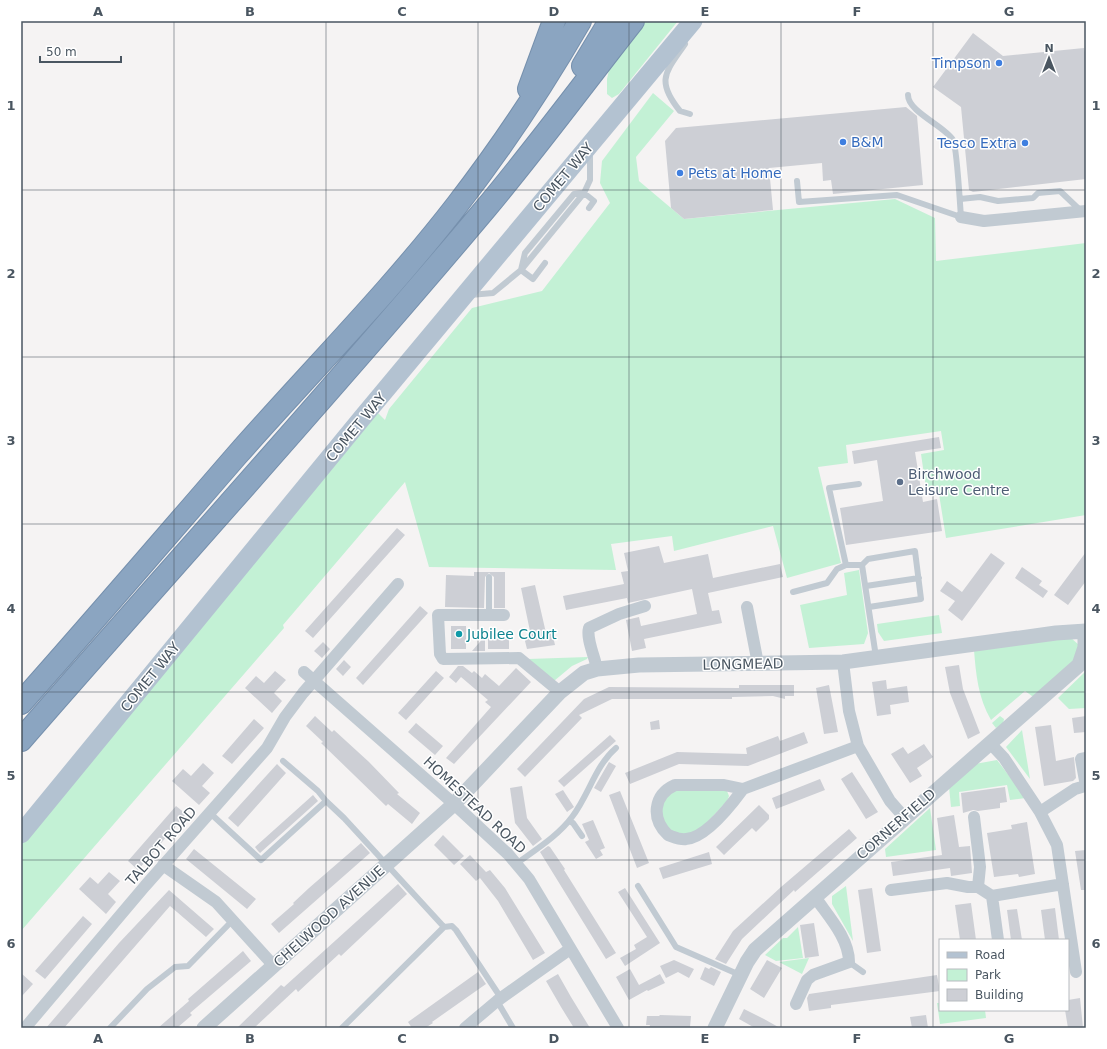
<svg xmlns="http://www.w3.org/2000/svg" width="1107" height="1049" viewBox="0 0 1107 1049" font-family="'DejaVu Sans',sans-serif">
<rect width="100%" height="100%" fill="#f5f3f3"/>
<path fill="#c3f1d5" d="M643,21H678L619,94L612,98L607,94V79L609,70Z
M653,93L674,111L636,157L639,181L684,219L895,199L935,218L936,261L1086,243V515L946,538L939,494L927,495L921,454L944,450L941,431L846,445L848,463L818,467L841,563L787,578L773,526L674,551L672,536L611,544L616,570L429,567L405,482L283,625L284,628L21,931V845L378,413L385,420L389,409L472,308L542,291L610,203L600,183L602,161Z
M859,570L868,633L864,644L809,648L800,605L847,595L844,573Z
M939,615L942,633L884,641L878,632L877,624Z
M1071,638L1079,645L1078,656L1036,696H1032L1025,691L991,720C978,697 976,675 974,650Z
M588,657L587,659L572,666L554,681L528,659Z
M1086,671V708L1069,709L1058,698Z
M1000,716L1004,719L1003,724L996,728L992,723Z
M1022,730L1030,779L1006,747Z
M997,760L1026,798L1010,800L1007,785L959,792L960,806L951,807L949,787L975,764Z
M674,790L727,791L729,796L727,801L698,832L688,836L669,831L664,824L661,806L667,796Z
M930,808L936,850L886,857L885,849Z
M846,886L853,941L832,904V896Z
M798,927L803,958L776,961L765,955L783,938H787Z
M809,958L802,974L779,962Z
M937,1003H940V1010H985L986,1018L940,1024Z"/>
<path fill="#cdcfd5" d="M973,33L1003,56L1084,48L1086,57V179L973,192L969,190L961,107L933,87Z
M906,107L917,116L923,185L833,194L831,180L823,181L822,163L769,168L773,210L684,219L671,208L665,141L676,128Z
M939,437L941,448L915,452L923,502L937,499L942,531L846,545L840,508L883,501L877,460L854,464L852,451Z
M397,528L405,535L313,638L305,631Z
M659,546L664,563L708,554L713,578L780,564L783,577L708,593L712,611L719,610L722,623L644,639L646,648L632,651L626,620L639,617L641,626L697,614L692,589L628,603L627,598L566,610L563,596L624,584L621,572L628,571L624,553Z
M1086,552V581L1068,605L1054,595Z
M991,553L1005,563L962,621L948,610L955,601L940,591L947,581L962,592Z
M1022,567L1042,581L1039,585L1048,591L1043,598L1015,578Z
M474,572H505V608H494V577L489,573L485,577L484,608L445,607L446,575L474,576Z
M535,585L546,633L552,632L555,645L527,649L524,637L531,636L521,588Z
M420,606L428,613L363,685L356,678Z
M451,626H466V649H451Z
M485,636V651H472Z
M488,637H509V649H488Z
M323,642L330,649L322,658L314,651Z
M344,660L351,667L343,676L336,669Z
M959,665L963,689L980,733L968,739L950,693L945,667Z
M458,666H463L472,673L474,671L482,678L485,674L499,686L516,668L531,682L454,764L446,758L491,707L485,702L488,700L461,677L456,683L449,677Z
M275,671L286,680L274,693L282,701L272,713L245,688L256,676L264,683Z
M436,671L444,678L406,720L398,713Z
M886,680L887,689L907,686L909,702L890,705L891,714L877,716L872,682Z
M739,685H794V696H785V699L773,696L732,697V699H612L579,715L582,718L525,777L517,769L584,699L609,687L739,688Z
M829,685L838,732L824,734L816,688Z
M315,716L332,732L334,730L369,762L399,793L397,794L420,813L412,824L388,804L386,806L321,743L323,742L306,726Z
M1086,716V732L1074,733L1072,718Z
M254,719L264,728L232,764L222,756Z
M659,720L660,729L651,730L650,722Z
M416,723L443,746L435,755L408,732Z
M1051,725L1056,761L1074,757L1076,778L1073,781L1044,786L1035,727Z
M804,732L808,743L748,766L679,764L630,784L625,773L677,752L747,754L746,748L778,736L780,741Z
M610,735L616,741L564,787L558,781Z
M924,744L933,757L917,768L922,776L910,783L891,754L903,747L908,754Z
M609,762L616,766L601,792L594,788Z
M203,763L214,773L202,786L210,793L199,805L172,781L183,769L191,776Z
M277,764L286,773L238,827L228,818Z
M852,772L878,812L866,819L841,779Z
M820,779L825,790L776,809L772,798Z
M522,786L527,818L542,839L533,846L515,823L510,788Z
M1005,787L1007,802L1000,803V808L978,811L973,810L963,813L961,793Z
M563,790L574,807L567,812L555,794Z
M620,791L649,863L637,868L609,795Z
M313,795L318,801L260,853L258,851L255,847Z
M759,805L769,815V819L756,832L752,828L724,855L716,847Z
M176,806L186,814L138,870L128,861Z
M954,815L959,847L970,846L972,873L951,876L950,868L893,876L891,862L942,855L937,818Z
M593,820L605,848L600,850L603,855L596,859L585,842L589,840L582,824Z
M1027,822L1035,874L1019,877L1018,874L994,877L987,833L1012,829L1011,825Z
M849,829L857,838L795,892L794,890L742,939L726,964L715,959L733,931L781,887Z
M443,835L464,856L454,865L434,845Z
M361,843L370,853L279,933L271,924L294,904L293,903L309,888Z
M548,846L550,847L565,869L564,870L616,953L606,959L540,852Z
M194,849L256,899L247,909L186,859Z
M1086,850V890H1081L1075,851Z
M709,852L712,864L663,879L659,868Z
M470,855L486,872L490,870L505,888L545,953L533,960L498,901L480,878L476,881L460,864Z
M109,872L120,881L108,894L116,902L106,914L79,889L90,877L98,884Z
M398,884L407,894L341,956L339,954L298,992L296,989L254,1028H237L281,985L284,987Z
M625,888L660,943L625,966L620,958L636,949L634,945L647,937L618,892Z
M872,888L881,951L867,953L858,890Z
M169,890L214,929L206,937L170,906L64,1028H46L119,943Z
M971,903L976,940H960L955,905Z
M1055,908L1059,940H1045L1041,910Z
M1017,909L1022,940H1011L1007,910Z
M83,916L92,924L45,979L35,971Z
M814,923L819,956L805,958L800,925Z
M243,951L251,961L190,1013L192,1015L177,1028H158L189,1001L188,999Z
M674,960L694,969L689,978L678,972L666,978L660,966Z
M767,960L782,968L764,998L750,989Z
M705,967L709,969L711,967L721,972L714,986L700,979Z
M630,969L639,985L660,974L665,983L648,991L647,990L629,1000L616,977Z
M478,972L486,984L432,1022L433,1023L425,1028H412L408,1022Z
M21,973L33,984L21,997Z
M558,974L571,997L590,1028H574L561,1007L546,981Z
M937,975L940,991L831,1005V1008L809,1011L807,998L809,994Z
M1080,998L1083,1028H1068L1065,1010H1068V1000Z
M744,1009L764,1019L780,1028H755L739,1019Z
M660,1015L691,1016L690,1027L649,1028L650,1025H646L647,1016H659Z
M926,1015L928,1028H912L910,1017Z"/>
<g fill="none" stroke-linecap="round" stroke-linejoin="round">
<g stroke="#7690ad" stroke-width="24">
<path id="motorway" d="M583,66L610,21
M529,89L554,21
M21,703C94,621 165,538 237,455C310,372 389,293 457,205C502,147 543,85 580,21
M21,740C176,562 335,388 486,208C537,147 584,83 633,21"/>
</g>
<path stroke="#c1cad2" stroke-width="6" d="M685,44C666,72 655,80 680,111L690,114
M797,181L799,202L897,195L961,217C960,206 957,147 953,140C945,126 908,112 908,95
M960,199L980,197L998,201L1033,198L1038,193L1060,191L1081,211
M545,263L533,279L521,270L584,193L590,180V151
M470,295L493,293L521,270L525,253L574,194L584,193L594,201L589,208
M859,484L829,488L846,565H862
M866,586L919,578
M793,592L827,583L837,569L846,565
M869,607L921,599L915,551L868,559L862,565L876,657
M489,615V577
M283,761L318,791L326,801
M210,813L261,860L326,801L344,818L444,927L452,926L456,930L501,998
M569,821L573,823L582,836
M516,864C535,850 558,836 572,817C589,795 595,766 616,748
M638,886L676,947L740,975
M849,962L863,972
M497,1001L513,1028
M110,1028L147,989L175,967L188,966L233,920
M342,1028L444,927"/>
<path stroke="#c1cad2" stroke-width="12" d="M961,217L984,221L1086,211
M747,607L758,664
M504,615H438L440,654L443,659L519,658L560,692
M843,662L849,711L858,746L890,801L904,817
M597,669C595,657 586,639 589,628L619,614L645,606
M304,672L454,804L508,854L529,879L618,1028
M990,743L1004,758L1040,812L1057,845L1076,972
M1086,758L1081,759L1086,786
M743,789L724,785H675C653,795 651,819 668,835C674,837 680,840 686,839C706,838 732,804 743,789L858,746
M1040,812L1075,789L1085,786
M974,817L980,867L978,887
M163,865L216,902L274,966
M891,890L947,883L968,887H978L992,896L1063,884
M992,896L998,940
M796,1004L807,980L813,975L849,962C849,938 828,916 815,897
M25,1028L145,886L267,748L285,717L303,693L398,584
M465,1028L497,1001L570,949"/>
<path stroke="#c1cad2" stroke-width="15" d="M204,1028L454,804L560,692L584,673L597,669L639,665L843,662L1056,633L1086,631
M715,1028L747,962L755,950L1079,665L1085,647V632"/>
<path stroke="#b3c2d1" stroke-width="19" d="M21,834L362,418L693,21"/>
<use href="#motorway" stroke="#8ba5c1" stroke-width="22"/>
</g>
<path fill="none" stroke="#4a5661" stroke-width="1" stroke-opacity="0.55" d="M174,21V1028M326,21V1028M478,21V1028M629,21V1028M781,21V1028M933,21V1028M21,190H1086M21,357H1086M21,524H1086M21,692H1086M21,860H1086"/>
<g fill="#3f7fe0" stroke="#fff" stroke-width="1.5">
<circle cx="999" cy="63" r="4"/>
<circle cx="843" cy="142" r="4"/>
<circle cx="1025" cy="143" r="4"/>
<circle cx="680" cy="173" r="4"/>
</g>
<circle fill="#5c6f8a" stroke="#fff" stroke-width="1.5" cx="900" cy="482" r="4"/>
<circle fill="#0f9aa8" stroke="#fff" stroke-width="1.5" cx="459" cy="634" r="4"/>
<g text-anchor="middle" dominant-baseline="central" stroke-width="3" stroke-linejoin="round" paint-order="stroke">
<g font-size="14" fill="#366cbe" stroke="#fff" text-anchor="end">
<text x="991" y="63">Timpson</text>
<text x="851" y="142" text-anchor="start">B&amp;M</text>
<text x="1017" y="143">Tesco Extra</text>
<text x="688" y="173" text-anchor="start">Pets at Home</text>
</g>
<g font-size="14" fill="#4a5661" stroke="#fff">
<text transform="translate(563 177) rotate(-50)">COMET WAY</text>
<text transform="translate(356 427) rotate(-50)">COMET WAY</text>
<text transform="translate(743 664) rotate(-1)">LONGMEAD</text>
<text transform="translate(150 677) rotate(-51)">COMET WAY</text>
<text transform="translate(475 805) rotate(43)">HOMESTEAD ROAD</text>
<text transform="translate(896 824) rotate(-41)">CORNERFIELD</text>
<text transform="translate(161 846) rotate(-49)">TALBOT ROAD</text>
<text transform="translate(329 916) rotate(-42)">CHELWOOD AVENUE</text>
</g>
<g font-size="14" fill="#4e5e75" stroke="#fff" text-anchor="start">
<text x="908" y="474">Birchwood<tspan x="908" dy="16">Leisure Centre</tspan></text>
</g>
<g font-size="14" fill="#0d838f" stroke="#fff" text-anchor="start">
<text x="467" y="634">Jubilee Court</text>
</g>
</g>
<rect width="1107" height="1049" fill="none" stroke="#ffffff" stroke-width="44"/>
<rect x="939" y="939" width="130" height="72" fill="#ffffff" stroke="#b7bbc0"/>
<rect x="947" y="952" width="20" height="6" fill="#b3c2d1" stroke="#b7bbc0"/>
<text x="975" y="959" font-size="12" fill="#4a5661">Road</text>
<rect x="947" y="969" width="20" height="12" fill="#c3f1d5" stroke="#b7bbc0"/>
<text x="975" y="979" font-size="12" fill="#4a5661">Park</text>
<rect x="947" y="989" width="20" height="12" fill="#cdcfd5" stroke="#b7bbc0"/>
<text x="975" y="999" font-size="12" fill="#4a5661">Building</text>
<g transform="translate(1049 58)" stroke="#ffffff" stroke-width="3" paint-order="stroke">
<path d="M0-3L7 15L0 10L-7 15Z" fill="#4a5661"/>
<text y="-6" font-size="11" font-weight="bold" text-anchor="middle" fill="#4a5661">N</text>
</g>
<path d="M40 56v6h81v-6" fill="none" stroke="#4a5661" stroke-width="2"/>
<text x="46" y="56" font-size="12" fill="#4a5661" stroke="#ffffff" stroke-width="3" paint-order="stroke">50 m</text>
<rect x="22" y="22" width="1063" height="1005" fill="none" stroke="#4a5661" stroke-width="1.5"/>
<g font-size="13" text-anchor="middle" font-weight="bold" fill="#4a5661">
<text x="98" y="16">A</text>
<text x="250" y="16">B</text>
<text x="402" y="16">C</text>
<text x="554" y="16">D</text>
<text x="705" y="16">E</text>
<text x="857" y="16">F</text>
<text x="1009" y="16">G</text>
<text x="11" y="110">1</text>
<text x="1096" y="110">1</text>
<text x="11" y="278">2</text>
<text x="1096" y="278">2</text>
<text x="11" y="445">3</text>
<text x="1096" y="445">3</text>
<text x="11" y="613">4</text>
<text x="1096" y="613">4</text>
<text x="11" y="780">5</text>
<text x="1096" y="780">5</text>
<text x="11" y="948">6</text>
<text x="1096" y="948">6</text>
<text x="98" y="1043">A</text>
<text x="250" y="1043">B</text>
<text x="402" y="1043">C</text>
<text x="554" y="1043">D</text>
<text x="705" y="1043">E</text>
<text x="857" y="1043">F</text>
<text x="1009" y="1043">G</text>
</g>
</svg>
